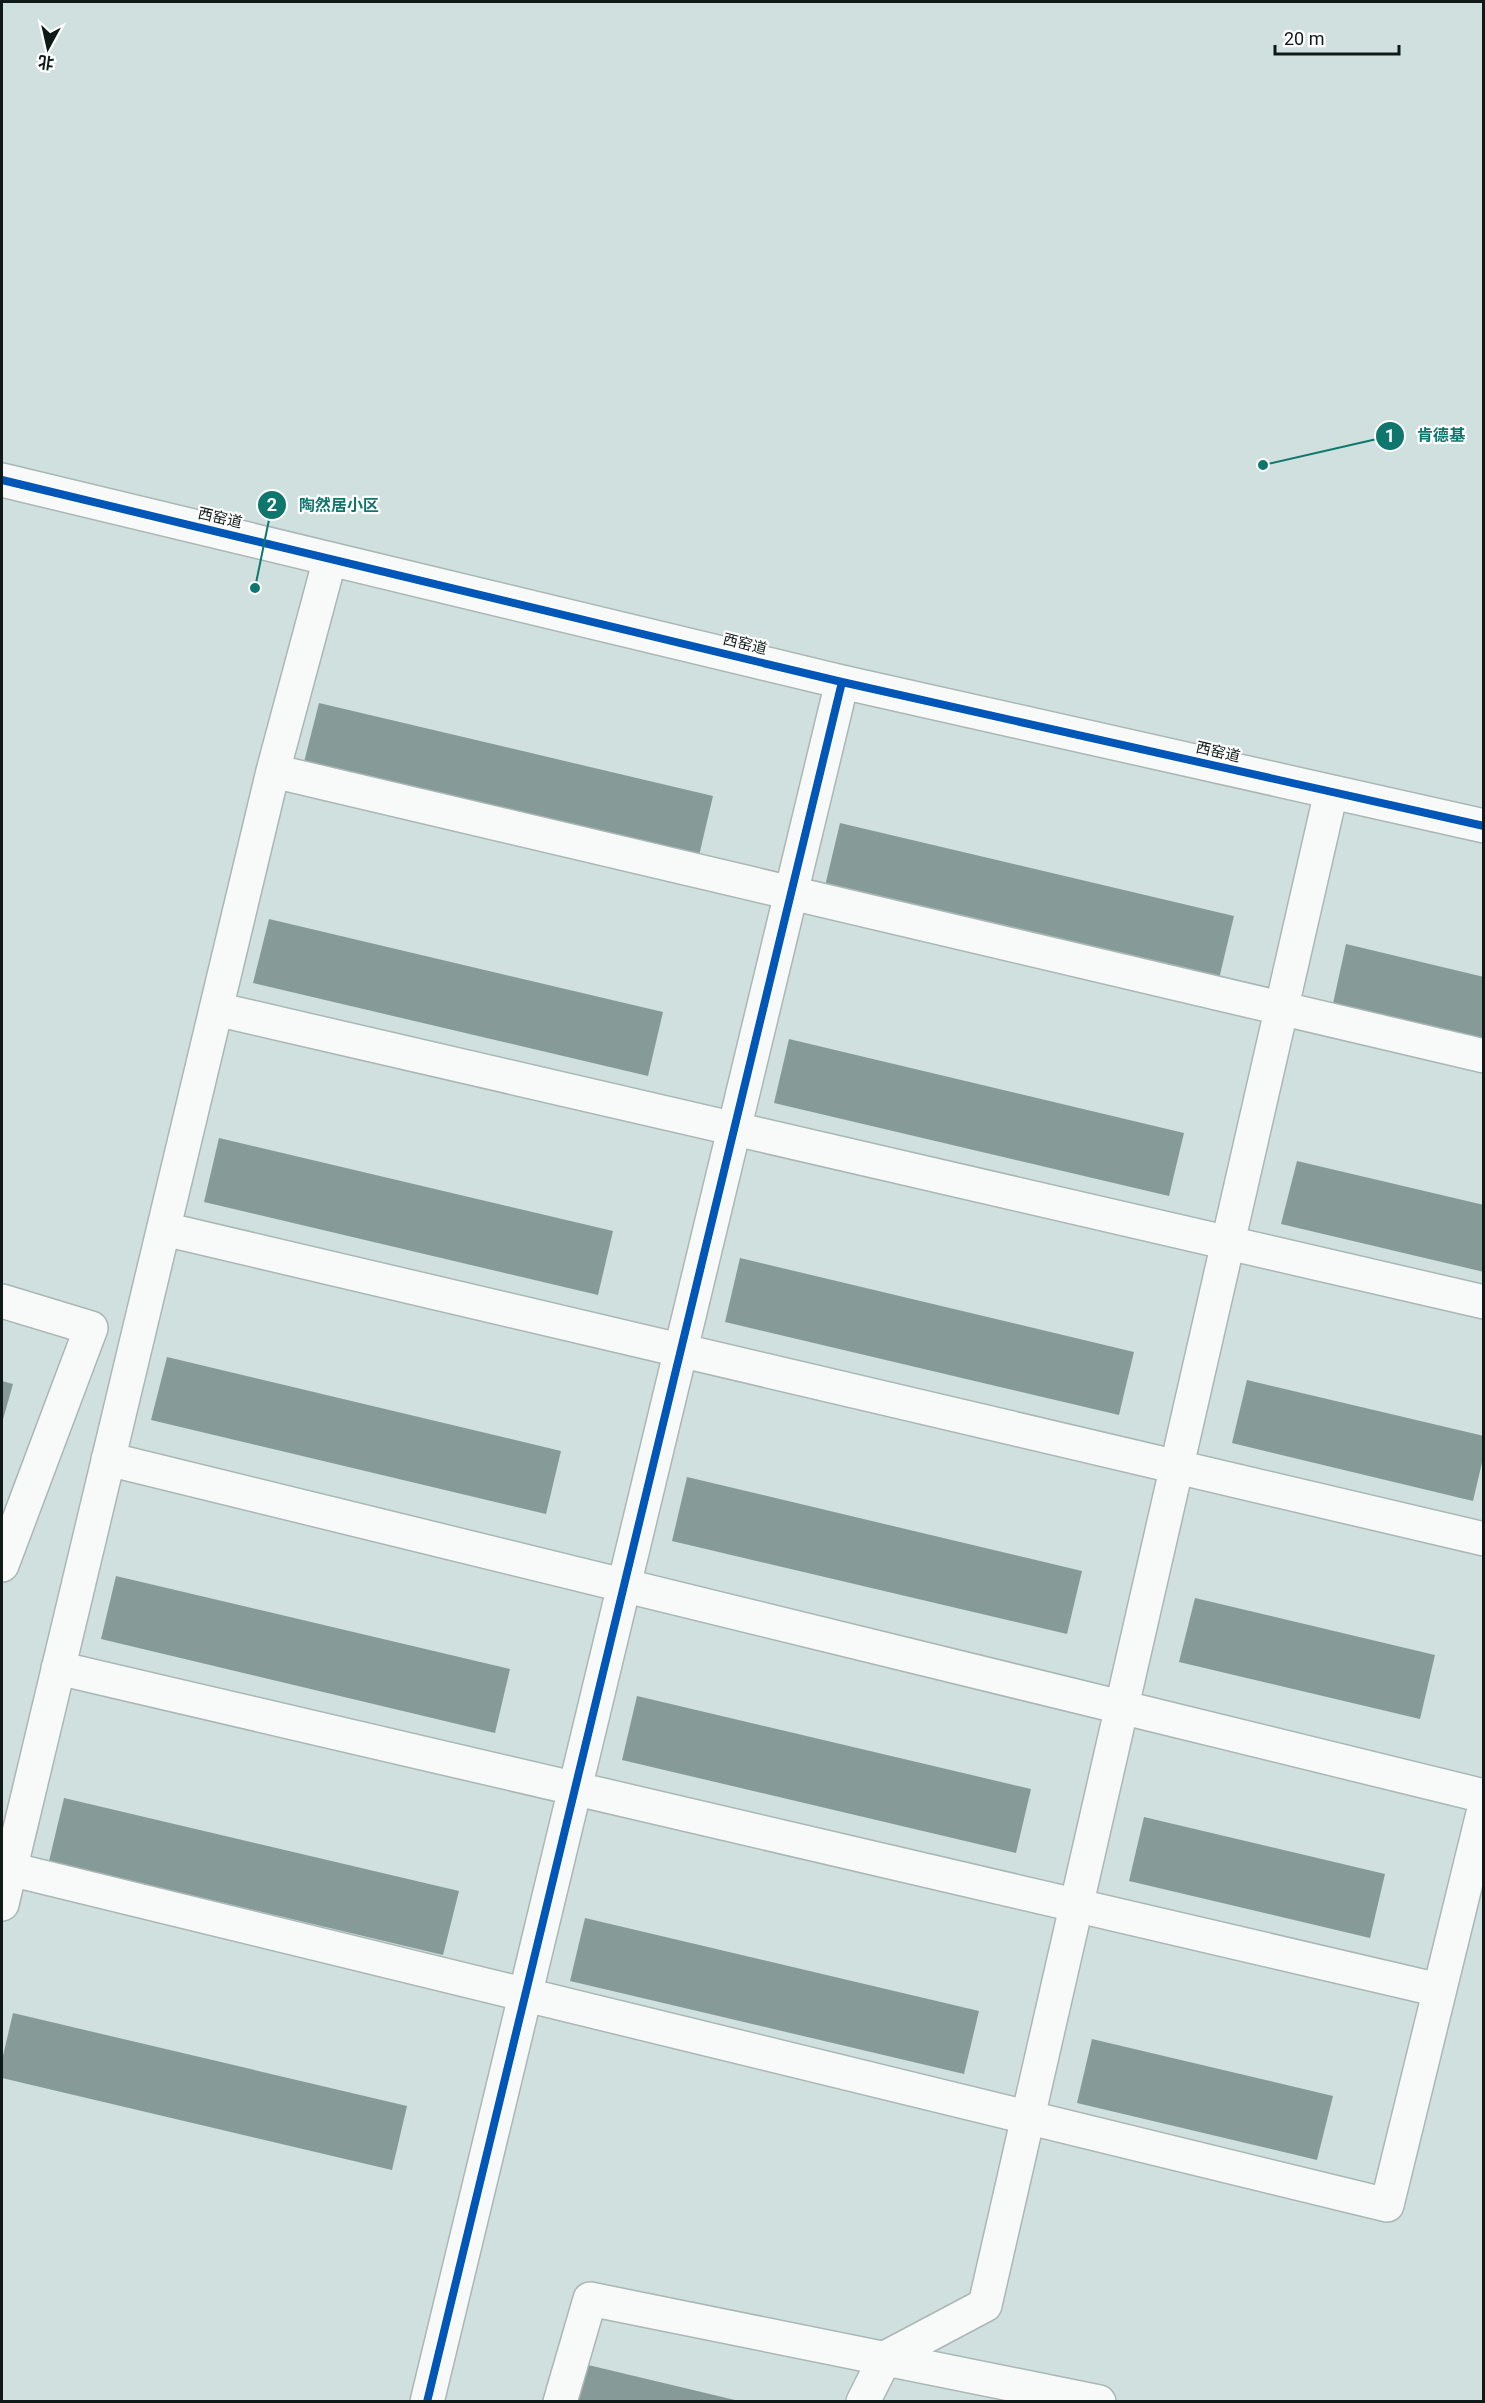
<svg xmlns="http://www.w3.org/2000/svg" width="1485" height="2403" viewBox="0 0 1485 2403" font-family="Roboto,'Noto Sans SC',sans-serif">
<rect width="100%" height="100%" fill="#d0e0de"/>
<path fill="#869b98" d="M319,703L713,796L698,860L303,766Z
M840,823L1234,916L1219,979L825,886Z
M269,919L663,1012L648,1076L253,983Z
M1346,944L1484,977V1044L1332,1008Z
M789,1039L1184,1133L1169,1196L774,1103Z
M219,1138L613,1231L598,1295L204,1202Z
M1297,1161L1484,1205V1272L1281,1224Z
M740,1258L1134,1352L1119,1415L725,1322Z
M167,1357L561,1451L546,1514L151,1420Z
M1247,1380L1484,1436V1454L1473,1501L1232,1443Z
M2,1381L13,1384L2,1423Z
M687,1477L1082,1571L1067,1634L672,1541Z
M116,1576L510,1669L495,1733L101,1639Z
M1195,1598L1435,1655L1420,1719L1179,1662Z
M637,1696L1031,1789L1016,1853L622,1760Z
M64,1798L459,1891L443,1955L49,1861Z
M1144,1817L1385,1874L1370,1938L1129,1881Z
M585,1918L979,2011L964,2074L570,1981Z
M13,2013L407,2106L392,2170L2,2078V2060Z
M1092,2039L1333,2096L1317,2160L1077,2103Z
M584,2364L739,2401V2402H575Z"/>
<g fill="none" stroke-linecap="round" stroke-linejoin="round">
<g stroke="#aab7b5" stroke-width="36">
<path id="minor" d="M2,480L842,682L1484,826
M273,771L1484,1056
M216,1009L1484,1302
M164,1229L1484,1539
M2,1301L91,1328L2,1565
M108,1459L1484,1796
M58,1668L1439,1990
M10,1869L1387,2205L1484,1809
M2,1904L273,771L330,559
M427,2402L842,682
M560,2402L590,2299L1099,2402
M863,2402L885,2358L985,2305L1331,792"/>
</g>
<use href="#minor" stroke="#f8fafa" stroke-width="33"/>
<g stroke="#fff" stroke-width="11">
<path id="cycleway" d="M2,480L842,682L1484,826
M427,2402L842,682"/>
</g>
<use href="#cycleway" stroke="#0057b8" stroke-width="8"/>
</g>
<g text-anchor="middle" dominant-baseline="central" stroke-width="4.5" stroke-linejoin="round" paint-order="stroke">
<g font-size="15" fill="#0f1a18" stroke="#fff">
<text transform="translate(220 518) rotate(13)">西窑道</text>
<text transform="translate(745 644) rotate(14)">西窑道</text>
<text transform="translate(1218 752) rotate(13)">西窑道</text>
</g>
</g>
<path fill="none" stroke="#0f766e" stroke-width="2" d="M1263 465L1390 436M255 588L272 505"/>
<g fill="#0f766e" stroke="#fff" stroke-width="2">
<circle cx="1263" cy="465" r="6"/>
<circle cx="255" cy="588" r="6"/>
<circle cx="1390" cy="436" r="15"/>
<circle cx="272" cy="505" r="15"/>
</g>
<g font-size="18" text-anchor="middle" font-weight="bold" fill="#fff">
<text x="1390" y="442">1</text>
<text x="272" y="511">2</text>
</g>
<g font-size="16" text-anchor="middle" font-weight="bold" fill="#0f766e" stroke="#fff" stroke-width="4.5" stroke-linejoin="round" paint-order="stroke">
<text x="1441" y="441">肯德基</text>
<text x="339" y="511">陶然居小区</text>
</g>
<rect width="1485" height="2403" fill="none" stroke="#0f1a18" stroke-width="6"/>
<g transform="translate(48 48) rotate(188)" stroke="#ffffff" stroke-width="4.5" paint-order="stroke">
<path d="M0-4.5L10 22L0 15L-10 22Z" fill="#0f1a18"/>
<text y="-9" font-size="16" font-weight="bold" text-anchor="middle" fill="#0f1a18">北</text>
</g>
<path d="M1275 45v9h124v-9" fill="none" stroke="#0f1a18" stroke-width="3"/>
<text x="1284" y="45" font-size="18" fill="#0f1a18" stroke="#ffffff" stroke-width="4.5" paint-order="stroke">20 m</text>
</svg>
